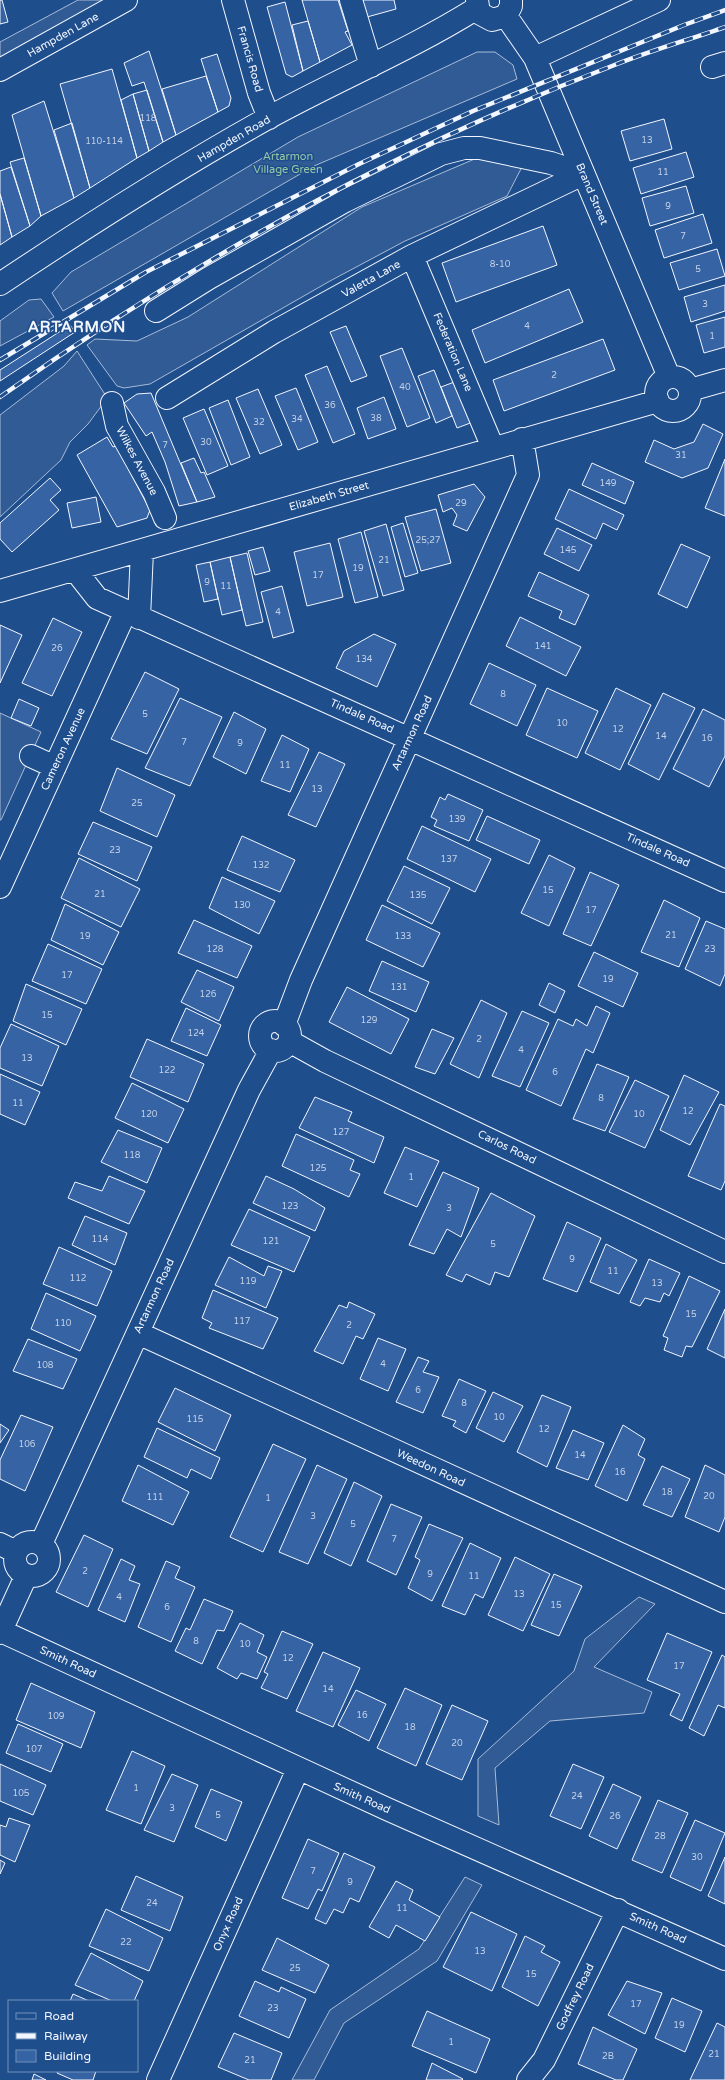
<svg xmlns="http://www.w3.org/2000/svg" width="725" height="2080" viewBox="0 0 725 2080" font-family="'Varela Round',sans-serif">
<rect width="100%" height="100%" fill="#1f4e8c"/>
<path fill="#305b95" stroke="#a8bbd7" d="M78,0H112L0,61V42Z
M477,52H495L513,65L517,79L314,166L63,311L52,293L71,272L298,137Z
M477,158L523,165L507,196L405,241L330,281L150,384L124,388L117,386L87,345L95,339L137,341L188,317L362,207Z
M41,299L54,317L0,346V321L29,300Z
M77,351L106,396L105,401L88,424L70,442L61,460L0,517V415L64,366Z
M0,713L41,732L1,820H0Z
M639,1597L655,1604L594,1667L652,1692L644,1713L550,1721L495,1768L499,1825L478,1816V1759L574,1671L585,1639Z
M465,1877L482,1885L437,1961L344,2023L314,2080H292L330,2010L419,1949Z"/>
<path fill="#3563a3" stroke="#f2f6ff" d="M0,0H2L8,22L0,24Z
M302,0H338L348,31L345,32L352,45L320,62Z
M362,0H394L396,9L367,17Z
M285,2L303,71L292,77L286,74L267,7Z
M308,21L320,62L303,71L292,25Z
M149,51L176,135L163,142L144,82L132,86L124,63Z
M217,54L231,98L229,106L218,112L201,59Z
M112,69L137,158L90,188L60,84Z
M206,76L218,112L176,135L162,89Z
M147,90L163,142L149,151L133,94Z
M133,94L149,151L137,158L121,100Z
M44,101L74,198L41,216L12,115Z
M664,119L672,149L630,161L621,131Z
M72,123L90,188L74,198L54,130Z
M686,152L694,177L641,194L633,168Z
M24,158L41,216L30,226L10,162Z
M11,167L30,226L12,237L0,194V171Z
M686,186L694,213L650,226L642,198Z
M0,194L12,237L0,245Z
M703,214L712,243L664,258L655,230Z
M543,226L557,265L456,302L442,263Z
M717,249L725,276L679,290L670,263Z
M725,285V311L691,322L684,297Z
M569,289L583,322L485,363L472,330Z
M725,317V347L704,353L696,325Z
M70,325L75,332L0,381V370Z
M346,326L367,376L351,382L330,332Z
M603,339L615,370L504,411L493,380Z
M402,348L430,418L407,427L380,356Z
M327,366L355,434L333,443L305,375Z
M434,370L452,416L436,423L418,376Z
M457,381L473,422L457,428L441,387Z
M296,388L318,442L298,450L275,396Z
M258,389L282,445L260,454L236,398Z
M151,393L179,460L197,502L179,506L165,462L152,432L146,436L124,403L137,394Z
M384,397L396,429L368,439L357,408Z
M228,400L250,457L231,465L209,408Z
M204,409L228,466L207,475L183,418Z
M703,424L723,434L708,468L682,478L645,462L654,440L674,449L694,442Z
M107,437L113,447L116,446L150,510L147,518L117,527L77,455Z
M194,458L201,473L204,472L215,497L197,502L181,463Z
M725,459V516L705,508Z
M592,463L634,482L625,504L582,485Z
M50,478L61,490L50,500L59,510L12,552L0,539V523Z
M474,484L485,497L467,531L453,525L457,515L452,508L443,512L438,495Z
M569,489L624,515L617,530L603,523L596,539L555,519Z
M96,497L101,522L72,528L67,503Z
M436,509L451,563L421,571L405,517Z
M403,523L418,573L405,577L391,527Z
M386,524L404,590L383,596L364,531Z
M557,528L592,545L579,571L544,554Z
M361,532L378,597L355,603L338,539Z
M330,543L343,597L307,606L294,552Z
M681,544L710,557L687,608L658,594Z
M263,547L270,571L255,575L248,551Z
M247,553L263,622L246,626L230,557Z
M230,557L242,610L222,615L210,562Z
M210,562L218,599L204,602L196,565Z
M539,572L589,595L575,625L559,618L562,611L528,596Z
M282,586L294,632L273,638L261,592Z
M520,617L581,647L566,676L506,646Z
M53,618L82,632L52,696L22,683Z
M0,625L22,635L0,683Z
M374,634L396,644L377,687L336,668L344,651Z
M489,663L536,685L517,726L470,704Z
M145,672L179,689L147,754L111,739Z
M547,688L598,711L577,758L526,735Z
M616,688L651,705L620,770L585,753Z
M663,693L695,708L659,780L628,764Z
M180,698L222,717L190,786L145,768Z
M19,699L39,708L31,726L11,718Z
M703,709L725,720V756L709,787L673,769Z
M234,712L266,729L246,774L213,757Z
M282,735L309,749L290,792L261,781Z
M319,752L345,764L316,827L288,815Z
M117,768L175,795L157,837L100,811Z
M448,794L483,810L469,841L434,826L437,820L431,817L440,797L445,800Z
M487,816L540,840L529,864L476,840Z
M93,822L152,847L137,881L78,854Z
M422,826L491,859L475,892L407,859Z
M242,836L295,860L280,892L227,870Z
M549,855L575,868L549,926L521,913Z
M79,858L140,889L121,927L61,898Z
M404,866L450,888L432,924L387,901Z
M590,872L619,885L591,946L563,934Z
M222,877L275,901L259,934L209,908Z
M664,900L700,918L679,967L641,952Z
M65,904L119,932L103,965L51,940Z
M382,905L440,933L423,967L366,940Z
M194,920L252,946L237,978L178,953Z
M706,921L725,929V974L720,986L685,969Z
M48,944L102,969L86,1004L32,981Z
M594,952L638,973L623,1007L578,986Z
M382,961L429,982L416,1012L369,991Z
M197,970L234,987L219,1021L181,1002Z
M549,983L565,991L555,1013L539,1005Z
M26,984L82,1009L66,1045L13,1021Z
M347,987L409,1019L391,1054L329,1022Z
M481,1000L507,1013L479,1078L450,1064Z
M596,1006L610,1013L593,1053L586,1049L561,1106L526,1090L558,1019L573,1026L576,1019L587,1026Z
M186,1008L221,1025L207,1056L171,1041Z
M522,1011L549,1023L520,1087L492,1076Z
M11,1024L59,1046L42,1086L0,1068V1048Z
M432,1029L454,1038L435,1074L415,1067Z
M147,1039L204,1064L188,1102L130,1077Z
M597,1064L629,1077L605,1131L573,1119Z
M0,1074L40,1092L25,1125L0,1114Z
M684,1075L719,1092L690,1145L660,1130Z
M635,1080L669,1096L645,1148L609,1132Z
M132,1083L184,1109L168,1143L115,1118Z
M315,1097L352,1112L348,1121L384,1137L374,1163L299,1128Z
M720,1104L725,1106V1181L721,1190L688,1176Z
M118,1130L162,1148L147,1183L101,1162Z
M296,1134L354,1160L350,1170L360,1174L349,1197L282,1166Z
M405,1147L439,1161L417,1207L384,1193Z
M443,1172L479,1188L461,1237L447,1229L434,1254L409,1245Z
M109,1176L145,1191L129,1224L68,1198L75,1182L102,1191Z
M266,1176L294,1189L325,1208L315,1231L253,1203Z
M491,1193L535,1216L509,1277L495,1272L490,1285L466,1274L462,1282L446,1275Z
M249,1209L310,1237L294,1272L231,1245Z
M85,1216L127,1233L115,1265L72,1245Z
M567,1222L601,1238L577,1292L543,1279Z
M606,1244L637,1260L619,1294L590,1282Z
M59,1247L112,1271L97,1306L43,1284Z
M229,1257L264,1276L268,1266L282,1271L266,1308L215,1285Z
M649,1259L680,1273L669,1296L664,1293L660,1302L645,1298L640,1306L630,1302Z
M689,1276L720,1291L692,1347L686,1346L682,1357L664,1350L668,1338L663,1336Z
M213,1290L278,1318L263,1349L209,1328L212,1323L202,1318Z
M46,1293L96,1316L80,1351L31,1329Z
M349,1302L375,1314L363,1339L356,1336L343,1364L314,1351L339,1305L347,1308Z
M725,1309V1358L707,1349Z
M378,1338L406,1349L388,1391L360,1379Z
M28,1339L77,1359L63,1389L13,1371Z
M418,1357L429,1361L423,1372L439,1377L423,1413L396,1402Z
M459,1379L486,1391L466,1433L453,1426L456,1421L442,1416Z
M175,1388L231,1415L215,1451L158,1422Z
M493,1392L523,1406L504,1442L476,1428Z
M542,1395L571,1407L547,1467L517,1452Z
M21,1415L53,1427L25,1491L0,1479V1460Z
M0,1424L9,1430L0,1443Z
M623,1425L645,1439L638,1455L645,1459L627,1501L595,1486Z
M157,1428L220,1458L211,1479L191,1469L187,1478L144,1457Z
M573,1430L604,1443L588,1480L556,1468Z
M273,1444L306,1459L263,1552L230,1537Z
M138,1465L189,1492L173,1525L122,1501Z
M317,1465L347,1479L308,1564L279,1552Z
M705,1465L725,1475V1517L719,1532L685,1517Z
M662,1466L690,1479L672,1517L643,1505Z
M354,1482L382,1496L351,1566L324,1553Z
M391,1504L422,1517L396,1575L367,1561Z
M429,1524L463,1538L432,1601L408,1588L420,1560L415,1557Z
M84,1535L113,1549L88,1607L56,1592Z
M470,1543L501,1558L483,1598L475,1594L465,1615L442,1606Z
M515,1557L550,1574L523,1631L488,1615Z
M121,1559L135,1566L129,1580L140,1584L125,1622L98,1610Z
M166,1561L180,1567L175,1578L195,1587L171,1642L138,1627Z
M554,1574L582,1586L559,1636L531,1625Z
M204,1599L233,1611L224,1631L217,1630L202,1664L175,1651L186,1628L190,1630Z
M240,1623L264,1635L257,1652L267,1657L257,1679L241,1673L237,1679L217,1668Z
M282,1631L313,1644L287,1699L261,1688L268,1674L264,1672Z
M667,1633L712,1652L682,1721L670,1715L680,1694L647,1680Z
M323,1652L360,1668L333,1727L296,1711Z
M722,1655L725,1657V1708L718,1705L704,1736L689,1728Z
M31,1683L95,1712L81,1748L16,1720Z
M405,1688L442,1705L416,1766L377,1748Z
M356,1690L386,1704L369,1741L338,1725Z
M452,1705L488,1721L462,1780L426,1764Z
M18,1724L63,1744L51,1772L6,1753Z
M132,1751L165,1766L141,1824L106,1810Z
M0,1764L46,1785L33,1815L0,1801Z
M573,1764L604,1777L581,1829L550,1816Z
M172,1774L198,1785L174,1842L144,1830Z
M613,1784L641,1797L617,1849L589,1836Z
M211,1789L242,1802L226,1841L195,1827Z
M658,1800L688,1813L662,1873L632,1860Z
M9,1818L30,1825L15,1862L0,1855V1825L6,1827Z
M695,1820L725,1833L701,1891L670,1877Z
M308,1839L339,1853L322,1891L318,1889L308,1909L282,1898Z
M344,1853L375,1867L359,1902L350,1898L343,1913L334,1909L326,1924L315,1919Z
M725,1857V1904L708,1896Z
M0,1860L5,1863L0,1874Z
M136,1876L183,1897L170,1931L121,1910Z
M396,1881L413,1890L409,1900L440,1917L425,1941L396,1925L389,1938L369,1927Z
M106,1909L163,1938L149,1971L89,1946Z
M471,1912L517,1934L492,1991L443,1967Z
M525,1936L545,1946L541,1952L560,1962L538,2006L502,1987Z
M277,1938L329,1965L315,1993L262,1970Z
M91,1953L143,1981L134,2001H112L75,1985Z
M255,1981L279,1992L281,1987L306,1999L289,2038L239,2016Z
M627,1981L662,1993L645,2034L608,2015Z
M73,1994L89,2001H70Z
M672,1998L702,2011L685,2052L655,2038Z
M427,2011L490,2039L476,2073L412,2046Z
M717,2023L725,2027V2080H690Z
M593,2027L637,2049L623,2080H616L578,2064Z
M234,2033L282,2053L271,2080H249L218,2067Z
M432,2063L463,2079L462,2080H426Z
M58,2071H96L93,2080H73L57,2073Z
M34,2074L46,2080H32Z"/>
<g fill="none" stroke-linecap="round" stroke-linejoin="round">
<g stroke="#f2f6ff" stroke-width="24">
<path id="minor" d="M233,0L259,93L269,118
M351,0L371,66
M477,0L479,13L492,20L506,16L511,6V0
M506,16L535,58L669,377
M535,58L659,0
M712,67L725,63
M0,70L126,0
M412,256L493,448
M0,284C87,226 176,169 268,118C337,80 410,50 477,8
M156,311L209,278L345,201L441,154L464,148H480L551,163L583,174
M656 394a17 17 0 1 1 34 0a17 17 0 1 1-34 0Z
M690,390L725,380
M167,398L274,332L412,256L583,174
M112,403L117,426L154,492L165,518
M75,570L97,598L725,881
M0,591L658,401
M139,618L142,551
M31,756L55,767
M0,887L126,611
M260 1036a15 15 0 1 1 30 0a15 15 0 1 1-30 0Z
M284,1025L301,980L528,475L522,439
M289,1041L325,1061L725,1252
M138,1333L725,1602
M15 1559a17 17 0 1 1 34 0a17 17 0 1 1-34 0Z
M0,1544L16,1552
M41,1544L249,1090L271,1050
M1,1631L387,1809L725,1959
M0,1633L26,1576
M158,2080L298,1769
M528,2080L544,2060L618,1910"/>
</g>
<use href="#minor" stroke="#1f4e8c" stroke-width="22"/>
<g stroke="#f2f6ff" stroke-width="4.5">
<path id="rail" d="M0,360L146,272L359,164L473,111L684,25L725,10
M0,397C189,263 395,149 612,66C649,51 688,40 725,27"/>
</g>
<use href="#rail" stroke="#1f4e8c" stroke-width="3" stroke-dasharray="9" stroke-linecap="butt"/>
</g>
<g text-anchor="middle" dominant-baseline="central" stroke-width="3" stroke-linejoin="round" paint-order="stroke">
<g font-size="9" fill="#c3d1e8">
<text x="148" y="118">118</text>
<text x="647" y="140">13</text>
<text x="104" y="141">110-114</text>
<text x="663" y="172">11</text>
<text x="668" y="206">9</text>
<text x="683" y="236">7</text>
<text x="500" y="264">8-10</text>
<text x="698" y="269">5</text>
<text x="705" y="304">3</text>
<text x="527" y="326">4</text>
<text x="712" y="336">1</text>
<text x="554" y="375">2</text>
<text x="405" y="387">40</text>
<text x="330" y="405">36</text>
<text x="376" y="418">38</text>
<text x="297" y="419">34</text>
<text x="259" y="422">32</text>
<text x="206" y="442">30</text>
<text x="165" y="445">7</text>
<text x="681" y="455">31</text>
<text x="608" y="483">149</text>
<text x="461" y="503">29</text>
<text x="428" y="540">25;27</text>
<text x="568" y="550">145</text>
<text x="384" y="560">21</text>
<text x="358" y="568">19</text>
<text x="318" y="575">17</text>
<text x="207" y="582">9</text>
<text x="226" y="586">11</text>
<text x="278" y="612">4</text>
<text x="543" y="646">141</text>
<text x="57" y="648">26</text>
<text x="364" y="659">134</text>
<text x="503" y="694">8</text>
<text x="145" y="714">5</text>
<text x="562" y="723">10</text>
<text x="618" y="729">12</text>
<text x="661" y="736">14</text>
<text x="707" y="738">16</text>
<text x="184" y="742">7</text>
<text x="240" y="743">9</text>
<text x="285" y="765">11</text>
<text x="317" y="789">13</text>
<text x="137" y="803">25</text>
<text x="457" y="819">139</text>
<text x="115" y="850">23</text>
<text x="449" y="859">137</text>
<text x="261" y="865">132</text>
<text x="548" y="890">15</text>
<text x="100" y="894">21</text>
<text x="418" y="895">135</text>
<text x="242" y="905">130</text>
<text x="591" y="910">17</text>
<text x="671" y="935">21</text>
<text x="85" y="936">19</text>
<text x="403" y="936">133</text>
<text x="215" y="949">128</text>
<text x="710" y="949">23</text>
<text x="67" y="975">17</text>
<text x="608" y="979">19</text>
<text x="399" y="987">131</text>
<text x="208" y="994">126</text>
<text x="47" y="1015">15</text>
<text x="369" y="1020">129</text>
<text x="196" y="1033">124</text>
<text x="479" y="1039">2</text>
<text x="521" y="1050">4</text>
<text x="27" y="1058">13</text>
<text x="167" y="1070">122</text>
<text x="555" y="1072">6</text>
<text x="601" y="1098">8</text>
<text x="18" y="1103">11</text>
<text x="688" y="1111">12</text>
<text x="149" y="1114">120</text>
<text x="639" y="1114">10</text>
<text x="341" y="1132">127</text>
<text x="132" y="1155">118</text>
<text x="318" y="1168">125</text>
<text x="411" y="1177">1</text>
<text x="290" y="1206">123</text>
<text x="449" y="1208">3</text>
<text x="100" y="1239">114</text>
<text x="271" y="1241">121</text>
<text x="493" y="1244">5</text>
<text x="572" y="1259">9</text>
<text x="613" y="1271">11</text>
<text x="78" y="1278">112</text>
<text x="248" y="1281">119</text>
<text x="657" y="1283">13</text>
<text x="691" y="1314">15</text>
<text x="242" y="1321">117</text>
<text x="63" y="1323">110</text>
<text x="349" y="1325">2</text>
<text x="383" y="1364">4</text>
<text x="45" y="1365">108</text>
<text x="418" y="1390">6</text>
<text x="464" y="1403">8</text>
<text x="499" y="1417">10</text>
<text x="195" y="1419">115</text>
<text x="544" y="1429">12</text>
<text x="27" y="1444">106</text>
<text x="580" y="1455">14</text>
<text x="620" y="1472">16</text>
<text x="667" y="1492">18</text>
<text x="709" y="1496">20</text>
<text x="155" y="1497">111</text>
<text x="268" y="1498">1</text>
<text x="313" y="1516">3</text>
<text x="353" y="1524">5</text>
<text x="394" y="1539">7</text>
<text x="85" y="1571">2</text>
<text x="430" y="1574">9</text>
<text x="474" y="1576">11</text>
<text x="519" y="1594">13</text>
<text x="119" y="1597">4</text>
<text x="556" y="1605">15</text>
<text x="167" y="1607">6</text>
<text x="196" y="1641">8</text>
<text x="245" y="1644">10</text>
<text x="288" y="1658">12</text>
<text x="679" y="1666">17</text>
<text x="328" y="1689">14</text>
<text x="362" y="1715">16</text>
<text x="56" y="1716">109</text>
<text x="410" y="1727">18</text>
<text x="457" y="1743">20</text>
<text x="34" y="1749">107</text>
<text x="136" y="1788">1</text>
<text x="21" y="1793">105</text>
<text x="577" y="1796">24</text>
<text x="172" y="1808">3</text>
<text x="218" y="1815">5</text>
<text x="615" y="1816">26</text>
<text x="660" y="1836">28</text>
<text x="697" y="1857">30</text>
<text x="313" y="1871">7</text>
<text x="350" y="1882">9</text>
<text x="152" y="1903">24</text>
<text x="402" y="1908">11</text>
<text x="126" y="1942">22</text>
<text x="480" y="1951">13</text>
<text x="295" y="1968">25</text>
<text x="531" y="1974">15</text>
<text x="636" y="2004">17</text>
<text x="273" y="2008">23</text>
<text x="679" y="2025">19</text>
<text x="451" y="2042">1</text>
<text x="714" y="2054">21</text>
<text x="608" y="2056">2B</text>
<text x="250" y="2060">21</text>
</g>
<g font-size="11" fill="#f2f6ff" stroke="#1f4e8c">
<text transform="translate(63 35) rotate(-29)">Hampden Lane</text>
<text transform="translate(250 59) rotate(74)">Francis Road</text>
<text transform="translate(234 139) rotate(-30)">Hampden Road</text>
<text transform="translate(592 194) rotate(67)">Brand Street</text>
<text transform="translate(371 279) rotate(-29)">Valetta Lane</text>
<text transform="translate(453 352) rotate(67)">Federation Lane</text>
<text transform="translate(137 461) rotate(62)">Wilkes Avenue</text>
<text transform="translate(329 496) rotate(-16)">Elizabeth Street</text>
<text transform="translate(362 716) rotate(24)">Tindale Road</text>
<text transform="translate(412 733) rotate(-65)">Artarmon Road</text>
<text transform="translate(63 749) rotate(-65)">Cameron Avenue</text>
<text transform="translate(658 850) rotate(24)">Tindale Road</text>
<text transform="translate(507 1147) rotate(26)">Carlos Road</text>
<text transform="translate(154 1296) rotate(-65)">Artarmon Road</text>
<text transform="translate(431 1468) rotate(25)">Weedon Road</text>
<text transform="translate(68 1662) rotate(25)">Smith Road</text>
<text transform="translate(362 1798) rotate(24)">Smith Road</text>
<text transform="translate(228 1924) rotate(-66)">Onyx Road</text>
<text transform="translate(658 1928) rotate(24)">Smith Road</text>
<text transform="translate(575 1997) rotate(-64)">Godfrey Road</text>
</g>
<g font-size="11" fill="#97c8a6" stroke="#1f4e8c">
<text x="288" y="156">Artarmon<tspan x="288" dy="13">Village Green</tspan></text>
</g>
<g font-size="15" font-weight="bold" letter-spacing="1" fill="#f2f6ff" stroke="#1f4e8c">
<text x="77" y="327">ARTARMON</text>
</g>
</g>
<rect x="8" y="2000" width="130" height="72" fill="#1f4e8c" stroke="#7391ba"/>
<rect x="16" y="2013" width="20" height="6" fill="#1f4e8c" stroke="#7391ba"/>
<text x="44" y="2020" font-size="12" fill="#f2f6ff">Road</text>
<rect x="16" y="2033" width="20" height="6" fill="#f2f6ff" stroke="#7391ba"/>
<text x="44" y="2040" font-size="12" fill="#f2f6ff">Railway</text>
<rect x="16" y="2050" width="20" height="12" fill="#3563a3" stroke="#7391ba"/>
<text x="44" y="2060" font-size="12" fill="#f2f6ff">Building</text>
</svg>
